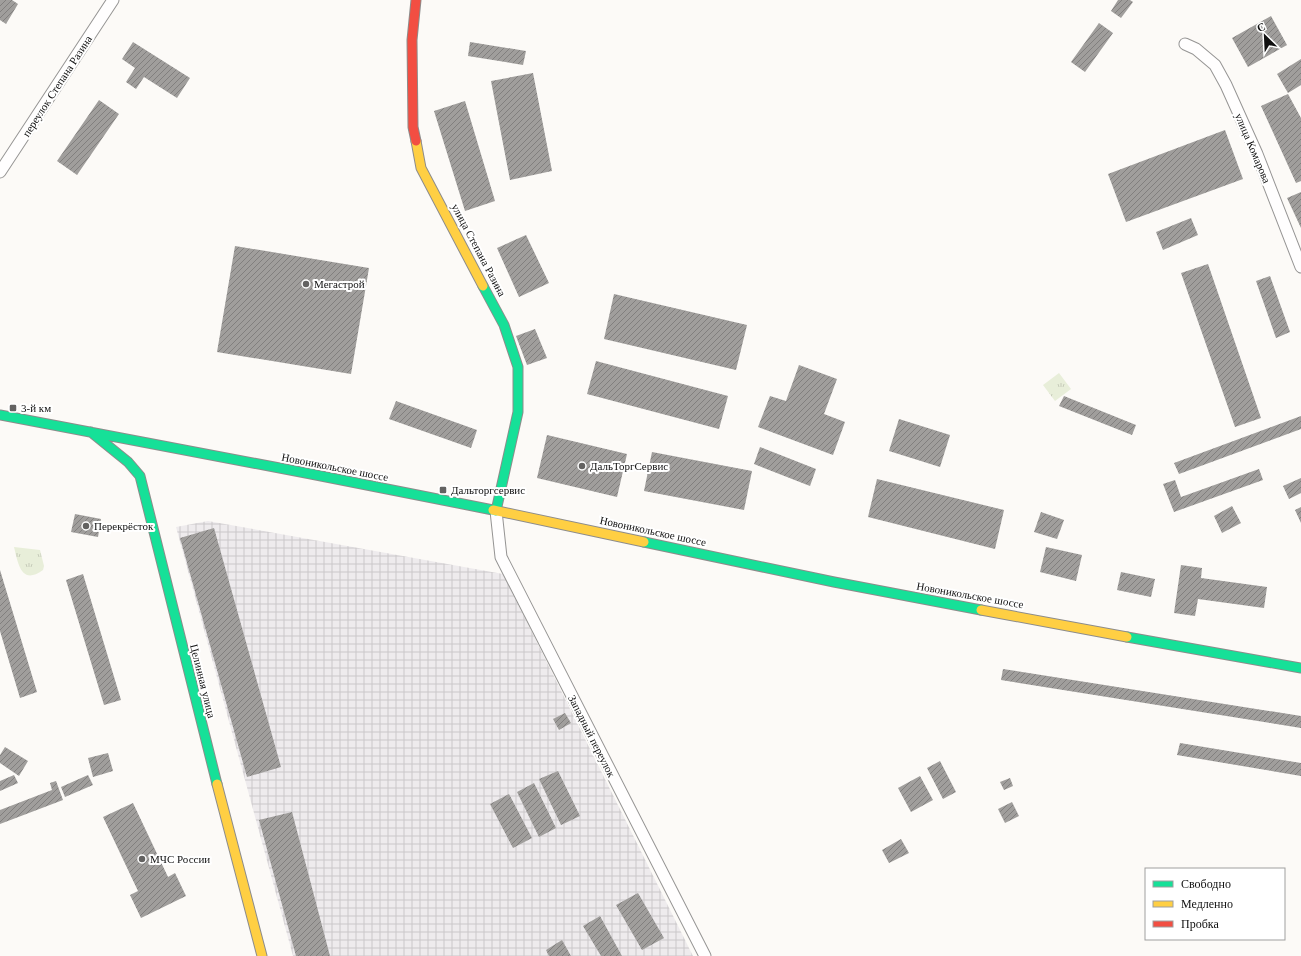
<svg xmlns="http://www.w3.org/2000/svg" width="1301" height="956" viewBox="0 0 1301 956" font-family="'Times New Roman',serif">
<defs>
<pattern id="industrial-grid" width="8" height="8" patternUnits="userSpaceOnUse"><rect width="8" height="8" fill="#eeebed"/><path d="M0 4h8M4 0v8" fill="none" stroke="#cbc8ca"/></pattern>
<pattern id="park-tufts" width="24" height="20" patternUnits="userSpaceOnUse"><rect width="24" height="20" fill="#e8eed9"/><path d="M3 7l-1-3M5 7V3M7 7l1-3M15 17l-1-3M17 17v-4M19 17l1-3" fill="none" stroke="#c6cbb9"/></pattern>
<pattern id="building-hatch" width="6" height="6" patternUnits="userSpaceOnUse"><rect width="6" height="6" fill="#a09e9c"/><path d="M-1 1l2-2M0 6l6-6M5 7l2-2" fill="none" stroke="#817f7e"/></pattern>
</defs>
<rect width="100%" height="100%" fill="#fcfaf7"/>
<path fill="url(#industrial-grid)" d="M208,521L503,574L693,956H293L176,527Z"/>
<path fill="url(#park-tufts)" d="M1059,373L1071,389L1055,401L1043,385Z
M14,547L40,550L44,566L43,570C21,586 18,563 14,547Z"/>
<path fill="url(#building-hatch)" d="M0,0H12L18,4L6,24L0,20Z
M1118,0H1130L1133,2L1121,18L1111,11Z
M1271,16L1287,45L1248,67L1232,38Z
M1099,23L1113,33L1085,72L1071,62Z
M133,42L190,78L177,98L144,77L136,89L126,82L135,68L122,59Z
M470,42L526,51L523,65L468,56Z
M1301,59V85L1288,93L1277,74Z
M533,73L552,171L510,180L491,81Z
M1288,94L1301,118V181L1296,183L1261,106Z
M99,100L119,114L77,175L57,161Z
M465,101L495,201L465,211L434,111Z
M1225,130L1243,179L1126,222L1108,174Z
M1301,192V228L1287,198Z
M1191,218L1198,235L1163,250L1156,232Z
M526,235L549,283L519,297L497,248Z
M235,246L369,268L351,374L217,352Z
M1208,264L1261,418L1235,427L1181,273Z
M1270,276L1290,332L1276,338L1256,281Z
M614,294L747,325L736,370L604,339Z
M535,329L547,358L527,365L516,336Z
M596,361L728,396L719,429L587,394Z
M799,365L837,379L824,414L845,422L833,455L758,427L770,396L786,401Z
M1064,396L1136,425L1132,435L1059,406Z
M396,401L477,430L471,448L389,419Z
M1301,416V429L1179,474L1174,463Z
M899,419L950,435L940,467L889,451Z
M547,435L627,454L617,497L537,478Z
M760,447L816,469L810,486L754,464Z
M652,452L752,471L744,510L644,491Z
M1259,469L1263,480L1174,512L1163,484L1175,480L1181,497Z
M1301,478V493L1289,499L1283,486Z
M877,479L1004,510L995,549L868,517Z
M1232,506L1241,523L1222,533L1214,516Z
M1301,507V523L1295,510Z
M1041,512L1064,520L1057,539L1034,532Z
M75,514L101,519L98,537L71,532Z
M214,528L281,767L247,777L180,538Z
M1046,547L1082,555L1076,581L1040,572Z
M1181,565L1202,568L1201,578L1267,587L1264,608L1198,599L1195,616L1174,613Z
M0,570L37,692L20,698L0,631Z
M1121,572L1155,579L1151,597L1117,590Z
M83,574L121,700L104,705L66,580Z
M1003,669L1301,716V728L1001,680Z
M565,713L571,723L559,730L553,719Z
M1180,743L1301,763V776L1177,755Z
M5,747L28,761L19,776L0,763V755Z
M108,753L113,771L93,777L88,758Z
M940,761L956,792L943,799L927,768Z
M558,771L580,816L561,825L539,779Z
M14,775L18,783L0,791V781Z
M88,775L93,785L65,797L61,787Z
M920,776L933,800L911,812L898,788Z
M1010,778L1013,786L1004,790L1000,782Z
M56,781L63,800L0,824V810L52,790L50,783Z
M534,783L556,828L539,837L517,792Z
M509,794L532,838L513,848L490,804Z
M1012,802L1019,816L1005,823L998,809Z
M133,803L168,877L175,873L186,896L141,918L130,895L138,891L103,817Z
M292,812L330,956H296L259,820Z
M901,839L909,853L889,863L882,850Z
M638,893L664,938L642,950L616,905Z
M600,916L622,956H601L583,926Z
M562,940L571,956H549L546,950Z"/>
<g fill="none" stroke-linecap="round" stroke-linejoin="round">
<g stroke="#969594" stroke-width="13">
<path id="street" d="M1185,44L1196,49L1215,65L1226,85L1257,154L1301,267
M0,172L113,0
M496,511L501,557L705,956"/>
</g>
<g stroke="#8d8c8b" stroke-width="11">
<path id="fast" d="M483,286L504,325L518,367V412L496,511
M0,415L311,474L493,510
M91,432L128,462L140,476L217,784
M644,542L834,582L981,610
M1127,637L1301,668"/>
</g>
<g stroke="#8d8c8b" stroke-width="11">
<path id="slow" d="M416,141L421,168L483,286
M493,510L644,542
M981,610L1127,637
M217,784L262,956"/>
</g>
<g stroke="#8d8c8b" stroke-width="11">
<path id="jam" d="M416,141L413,127L412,40L416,0"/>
</g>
<use href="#street" stroke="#fffefe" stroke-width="11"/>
<use href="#fast" stroke="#16e098" stroke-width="9"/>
<use href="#slow" stroke="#ffcf43" stroke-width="9"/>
<use href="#jam" stroke="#f24e42" stroke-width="9"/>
</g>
<g fill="#636261" stroke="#fff" stroke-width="1.5">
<circle cx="306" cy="284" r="4"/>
<rect x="9" y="404" width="8" height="8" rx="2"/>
<circle cx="582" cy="466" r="4"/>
<rect x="439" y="486" width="8" height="8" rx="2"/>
<circle cx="86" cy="526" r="4"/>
<circle cx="142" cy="859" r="4"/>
</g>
<g text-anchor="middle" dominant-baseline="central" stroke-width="4" stroke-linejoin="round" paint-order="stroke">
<g font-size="11" fill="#101010" stroke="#fff">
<text transform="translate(57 86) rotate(-57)">переулок Степана Разина</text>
<text transform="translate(1253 148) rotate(67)">улица Комарова</text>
<text transform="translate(479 250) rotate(62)">улица Степана Разина</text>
<text transform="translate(335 467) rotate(11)">Новоникольское шоссе</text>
<text transform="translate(653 531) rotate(12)">Новоникольское шоссе</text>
<text transform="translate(970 595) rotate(10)">Новоникольское шоссе</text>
<text transform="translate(203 681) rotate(76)">Целинная улица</text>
<text transform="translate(592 736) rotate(63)">Западный переулок</text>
</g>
<g font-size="11" fill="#101010" stroke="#fff" text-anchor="start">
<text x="314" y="284">Мегастрой</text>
<text x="21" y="408">3-й км</text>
<text x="590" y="466">ДальТоргСервис</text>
<text x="451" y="490">Дальторгсервис</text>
<text x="94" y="526">Перекрёсток</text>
<text x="150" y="859">МЧС России</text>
</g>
</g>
<rect x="1145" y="868" width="140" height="72" fill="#ffffff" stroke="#9f9f9f"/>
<rect x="1153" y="881" width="20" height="6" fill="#16e098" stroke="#9f9f9f"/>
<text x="1181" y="888" font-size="12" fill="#101010">Свободно</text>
<rect x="1153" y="901" width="20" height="6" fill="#ffcf43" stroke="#9f9f9f"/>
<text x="1181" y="908" font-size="12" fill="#101010">Медленно</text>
<rect x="1153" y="921" width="20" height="6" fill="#f24e42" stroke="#9f9f9f"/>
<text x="1181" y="928" font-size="12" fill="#101010">Пробка</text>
<g transform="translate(1265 36) rotate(336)" stroke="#ffffff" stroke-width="3" paint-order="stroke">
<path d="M0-3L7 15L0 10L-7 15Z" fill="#101010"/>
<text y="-6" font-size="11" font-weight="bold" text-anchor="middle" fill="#101010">С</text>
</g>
</svg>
